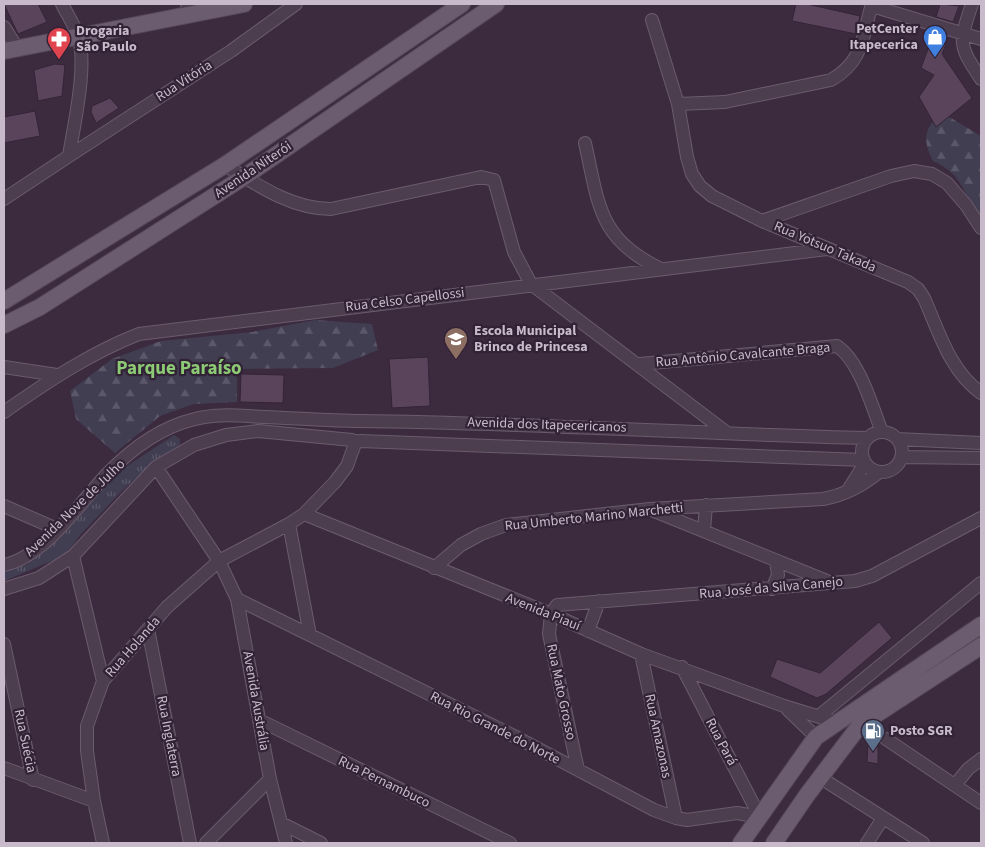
<svg xmlns="http://www.w3.org/2000/svg" width="985" height="847" viewBox="0 0 985 847" font-family="'Source Sans 3',sans-serif">
<defs>
<pattern id="grass-tufts" width="24" height="20" patternUnits="userSpaceOnUse" patternTransform="scale(1.25)"><rect width="24" height="20" fill="#413e51"/><path d="M3 7l-1-3M5 7V3M7 7l1-3M15 17l-1-3M17 17v-4M19 17l1-3" fill="none" stroke="#5b5869"/></pattern>
<pattern id="forest-firs" width="22" height="20" patternUnits="userSpaceOnUse" patternTransform="scale(1.25)"><rect width="22" height="20" fill="#413e51"/><path d="M5 1l3.5 6h-7zM16 11l3.5 6h-7z" fill="#5b5869"/></pattern>
</defs>
<rect width="100%" height="100%" fill="#3c2a3f"/>
<path fill="url(#grass-tufts)" d="M174,435L180,439V446L153,462L121,492L80,535L66,555L4,581V572L27,564L67,529L115,474Z"/>
<path fill="url(#forest-firs)" d="M941,112L981,136V215C960,193 966,176 933,161C922,139 924,130 941,112Z
M315,320L372,324L378,350L333,368L237,369V402L194,404L160,416L115,453L76,419L70,391L112,359L161,341L252,332Z"/>
<path fill="#59445c" stroke="#342437" d="M4,4H38L47,22L18,34Z
M796,4H807L860,16L856,34L792,21Z
M940,4L959,6L953,22L936,17Z
M932,38L941,39L946,44L942,54L972,98L936,127L919,97L934,75L921,68Z
M55,64L65,65L62,96L38,101L34,70Z
M110,98L119,108L96,123L91,112L92,106Z
M35,111L40,136L4,143V117Z
M428,357L430,406L392,408L389,359Z
M241,374L284,375L283,403L240,402Z
M879,622L892,638L826,694L817,698L770,677L777,659L820,673Z
M868,741L878,742V764L867,762Z"/>
<g fill="none" stroke-linecap="round" stroke-linejoin="round">
<g stroke="#6b5b6d" stroke-width="14">
<path id="minor" d="M187,4L190,16
M972,4C959,43 958,45 981,79
M872,6L981,39
M652,20L678,104L687,157L692,174L700,186L712,196L762,221L908,282L918,289L924,298C939,332 950,371 981,393
M4,27L17,48
M678,104L725,102L831,80C864,61 862,37 872,4
M585,143C599,205 598,239 661,269
M69,156L231,51L296,4
M225,165C257,185 292,209 331,209L481,177L494,180L514,252L531,284L726,432
M4,199L69,156C74,124 88,65 78,35C74,25 67,14 62,4
M762,221L891,176L914,171L932,174L947,183L966,205L981,228
M640,364L837,346C860,361 872,407 882,432
M4,367L57,375
M4,412C47,382 90,353 139,334L827,249
M862 452a20 20 0 1 1 40 0a20 20 0 1 1-40 0Z
M897,439L981,443
M360,441L864,460
M901,457L981,458
M156,467L219,561L237,599L270,779L286,843
M847,492L865,463
M4,506L57,529
M654,511L827,581
M304,514L551,614L641,654L784,706L836,722
M289,524L310,635
M704,531L706,505
M73,556L103,681
M4,565C45,556 78,505 106,475C130,450 161,427 195,419C217,413 241,416 264,417C296,418 328,421 360,421C530,423 699,434 868,438
M434,568L461,545L481,534L506,525L650,509L823,499C845,495 862,486 879,472
M4,589L39,578L73,556L156,467L194,445L226,435L258,431L352,440
M772,589L778,575L776,561
M237,599L512,735L654,810L676,818L687,820L737,813L760,817
M148,629L190,843
M588,631L599,601
M4,644L33,780
M641,654L676,818
M682,667L760,817
M788,710L816,737
M819,716L981,583
M259,720L510,843
M886,739L981,803
M4,768L94,801
M578,770L549,634L551,614L557,605L855,581L872,576L981,518
M821,778L923,843
M955,785L968,769L981,759
M281,823L321,843
M103,843L94,801L87,751V726L103,681L167,607L219,561L289,524L304,514L335,482L347,466L356,441
M206,843L270,779
M867,843L883,818"/>
</g>
<g stroke="#564759" stroke-width="18">
<path id="major" d="M4,51L244,4
M4,301L225,165L462,4
M4,325L40,307L244,177L496,4
M741,843L816,737L981,625
M774,843L807,795L860,725L981,646"/>
</g>
<use href="#minor" stroke="#4d3e4f" stroke-width="12"/>
<use href="#major" stroke="#6c5c6f" stroke-width="16"/>
</g>
<defs>
<g id="shop-pin" transform="scale(1.25)"><path d="M0 17L-7.5 6A9.5 9.5 0 1 1 7.5 6Z" fill="#3f7fe0" stroke="#322235"/><path d="M-5-2.5h2.3a2.7 3.5 0 0 1 5.4 0H5L5.5 6h-11ZM-1.5-2.5h3a1.5 2.3 0 0 0-3 0Z" fill="#fff"/></g>
<g id="pharmacy-pin" transform="scale(1.25)"><path d="M0 17L-7.5 6A9.5 9.5 0 1 1 7.5 6Z" fill="#e0444e" stroke="#322235"/><path d="M-2-6h4v4h4v4h-4v4h-4v-4h-4v-4h4Z" fill="#fff"/></g>
<g id="school-pin" transform="scale(1.25)"><path d="M0 17L-7.5 6A9.5 9.5 0 1 1 7.5 6Z" fill="#8d6e63" stroke="#322235"/><path d="M0-5L7-2L0 1L-7-2ZM-4 1L0 2.5L4 1V4Q0 6-4 4Z" fill="#fff"/></g>
<g id="fuel-pin" transform="scale(1.25)"><path d="M0 17L-7.5 6A9.5 9.5 0 1 1 7.5 6Z" fill="#5c6f8a" stroke="#322235"/><path d="M-5.5-6h7V0h2V4h1.3V-2.5L3-4.5l.8-.8L6-3V5H2.5V1h-1V6h-7ZM-4.2-4.7v3.2H.2V-4.7Z" fill="#fff"/></g>
</defs>
<g fill-rule="evenodd">
<use href="#shop-pin" x="935" y="37"/>
<use href="#pharmacy-pin" x="59" y="39"/>
<use href="#school-pin" x="456" y="339"/>
<use href="#fuel-pin" x="873" y="731"/>
</g>
<g text-anchor="middle" dominant-baseline="central" stroke-width="4.5" stroke-linejoin="round" paint-order="stroke">
<g font-size="14" font-weight="bold" fill="#c8baca" stroke="#322235" text-anchor="start">
<text x="918" y="29" text-anchor="end">PetCenter<tspan x="918" dy="16">Itapecerica</tspan></text>
<text x="76" y="31">Drogaria<tspan x="76" dy="16">São Paulo</tspan></text>
<text x="474" y="331">Escola Municipal<tspan x="474" dy="16">Brinco de Princesa</tspan></text>
<text x="890" y="731">Posto SGR</text>
</g>
<g font-size="14" fill="#c8baca" stroke="#322235">
<text transform="translate(184 81) rotate(-33)">Rua Vitória</text>
<text transform="translate(253 170) rotate(-34)">Avenida Niterói</text>
<text transform="translate(825 247) rotate(23)">Rua Yotsuo Takada</text>
<text transform="translate(405 300) rotate(-7)">Rua Celso Capellossi</text>
<text transform="translate(743 355) rotate(-5)">Rua Antônio Cavalcante Braga</text>
<text transform="translate(547 425) rotate(2)">Avenida dos Itapecericanos</text>
<text transform="translate(75 508) rotate(-44)">Avenida Nove de Julho</text>
<text transform="translate(594 517) rotate(-6)">Rua Umberto Marino Marchetti</text>
<text transform="translate(771 588) rotate(-5)">Rua José da Silva Canejo</text>
<text transform="translate(543 612) rotate(22)">Avenida Piauí</text>
<text transform="translate(133 647) rotate(-49)">Rua Holanda</text>
<text transform="translate(561 692) rotate(78)">Rua Mato Grosso</text>
<text transform="translate(256 701) rotate(80)">Avenida Austrália</text>
<text transform="translate(495 728) rotate(27)">Rua Rio Grande do Norte</text>
<text transform="translate(169 736) rotate(79)">Rua Inglaterra</text>
<text transform="translate(658 736) rotate(78)">Rua Amazonas</text>
<text transform="translate(25 741) rotate(78)">Rua Suécia</text>
<text transform="translate(721 742) rotate(62)">Rua Pará</text>
<text transform="translate(384 782) rotate(26)">Rua Pernambuco</text>
</g>
<g font-size="19" font-weight="bold" fill="#8dca75" stroke="#322235">
<text x="179" y="368">Parque Paraíso</text>
</g>
</g>
<rect width="985" height="847" fill="none" stroke="#c8baca" stroke-width="10"/>
</svg>
